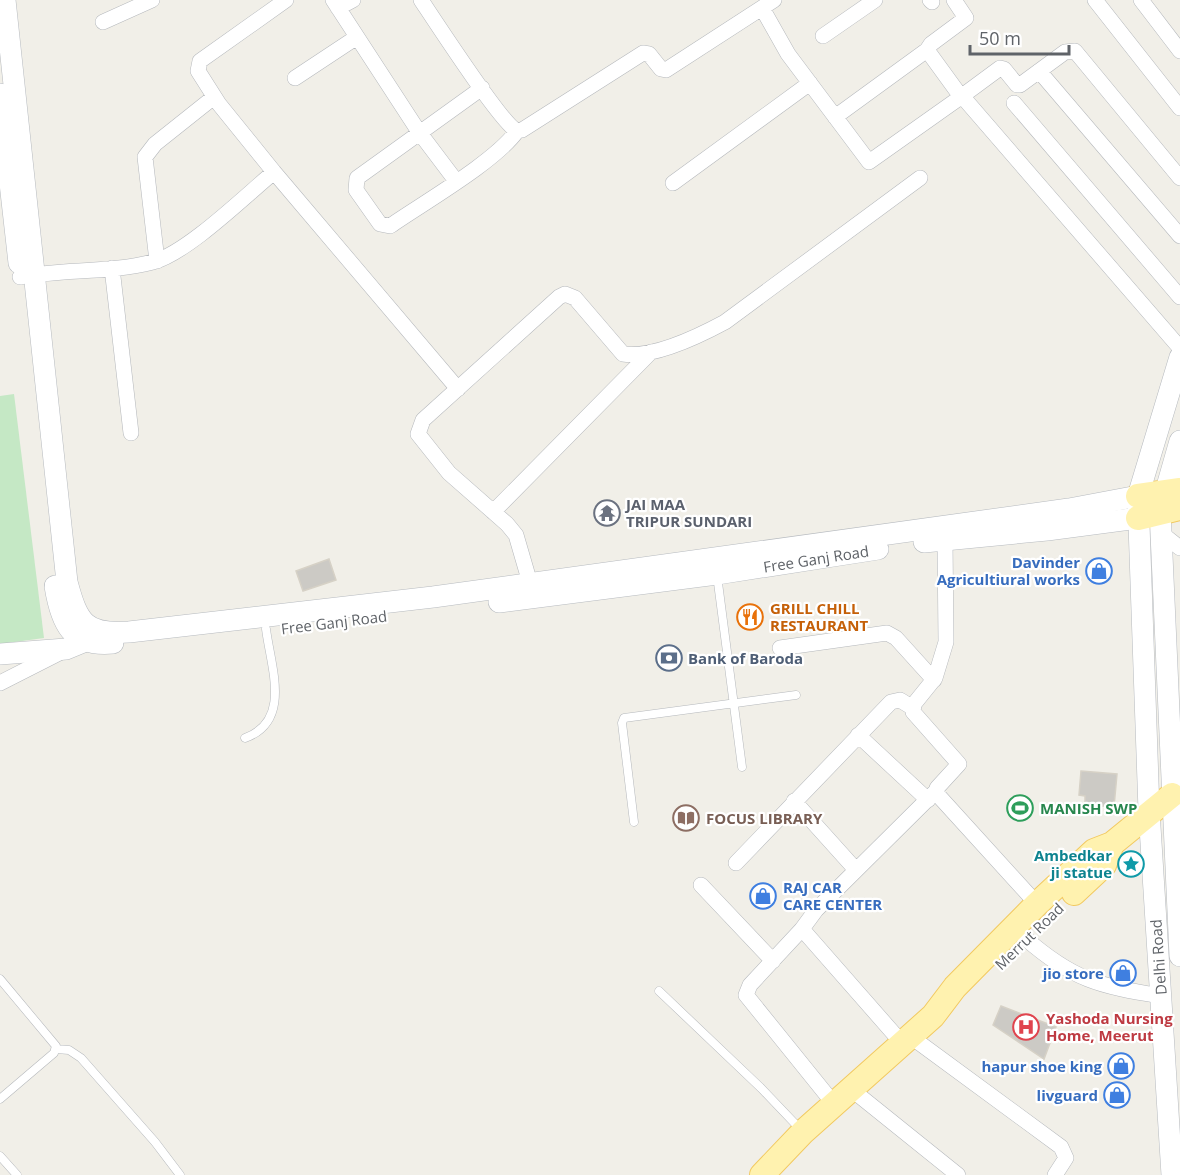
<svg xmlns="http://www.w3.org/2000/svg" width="1180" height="1175" viewBox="0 0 1180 1175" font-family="'Open Sans',sans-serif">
<rect width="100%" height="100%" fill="#f1efe8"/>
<path fill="#c5e8c5" d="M14,394L44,638L0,644V396Z"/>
<path fill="#cccac5" stroke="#d6d1c6" stroke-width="1.5" d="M329,559L336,580L303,591L296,571Z
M1081,771L1117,774L1114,807L1085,805V796L1079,795Z
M1001,1006L1056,1027L1044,1059L993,1025Z"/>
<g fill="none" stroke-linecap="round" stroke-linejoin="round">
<g stroke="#b5b8bc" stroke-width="9">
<path id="lane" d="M717,575L742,767
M245,738C292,721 271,668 266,629
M634,822L622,723L624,718L796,695
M0,979L56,1046L54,1053L0,1099
M659,991L761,1088L802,1131
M56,1049L69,1050L81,1058L155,1142L180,1175
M0,1156L17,1175"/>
</g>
<g stroke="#b5b8bc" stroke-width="16">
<path id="street" d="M286,0L200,61L198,71L219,104L274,172L458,389
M333,0L419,132L456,181
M421,0C435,21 502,124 517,131L522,130L643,53L649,54L661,69L666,70L774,0
M930,0L932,2
M1095,0L1180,108
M1141,0L1180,51
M338,8L353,0
M762,8L788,54L869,162L958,99L959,94L927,50L931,44L966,18L954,0
M103,22L152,0
M823,36L875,0
M1039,71L1180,236
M295,78L357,37
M482,88L357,178L356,190L380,224L390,226C423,203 495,162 517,131
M962,96L1180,348
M958,99L1000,68L1004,69L1017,85H1020L1065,52L1075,51L1180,178
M1014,103L1180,297
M835,117L927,50
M673,183L810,83
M157,261L145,157L155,144L214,97
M112,268L131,433
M20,277C64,269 110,273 153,262C187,253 245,196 274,172
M493,512L651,352
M1161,533L1180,548
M945,540L946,642L935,678L914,704L913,712L959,764L937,788V794L1037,904
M530,583L516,535L507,524L449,473L418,434L423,420L559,297L565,294L575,298L623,354C653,358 699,336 725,322L920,178
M780,648L887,633L896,638L934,680
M0,683L61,652
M858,735L928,800
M794,801L856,870
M736,863L891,702L900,700L913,708
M701,885L773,961
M802,929L750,985L746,995L834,1104
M1025,938C1073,980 1099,986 1161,996
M910,1036L1061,1147L1066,1158L1055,1175
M902,1043L802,929L816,910L936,791
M851,1089L958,1175"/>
</g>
<g stroke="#b6babf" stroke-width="22">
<g id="secondary">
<path d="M5,0L67,582C78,623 85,635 129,632L433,597L1069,509L1138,496"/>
<path d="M0,94L19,263"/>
<path d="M1180,441L1160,511L1180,956"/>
<path d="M924,542L1047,530L1138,518"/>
<path d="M55,586C61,623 71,647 113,643"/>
<path id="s1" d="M499,602L717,574L878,549"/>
<path d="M0,654L66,649L83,642"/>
<path d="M1172,1175L1149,811L1138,496L1180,357"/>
</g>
</g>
<g stroke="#f2c960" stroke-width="26">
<path id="primary" d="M1138,496L1180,490
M1138,518L1180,508
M1074,893L1104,865L1112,844
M762,1175L803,1132L933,1016L955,987L1037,904L1094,851L1112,844L1172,795"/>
</g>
<use href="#lane" stroke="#fff" stroke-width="8"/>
<use href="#street" stroke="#fff" stroke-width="15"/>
<use href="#secondary" stroke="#fff" stroke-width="21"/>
<use href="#primary" stroke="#fff2af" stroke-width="24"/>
</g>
<defs>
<g id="temple-ring" transform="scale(1.35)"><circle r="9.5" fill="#fff" stroke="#6b7280" stroke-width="1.5"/><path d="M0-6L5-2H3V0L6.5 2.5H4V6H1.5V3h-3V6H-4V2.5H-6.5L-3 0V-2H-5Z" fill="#6b7280"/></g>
<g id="shop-ring" transform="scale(1.35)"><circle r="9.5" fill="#fff" stroke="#3f7fe0" stroke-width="1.5"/><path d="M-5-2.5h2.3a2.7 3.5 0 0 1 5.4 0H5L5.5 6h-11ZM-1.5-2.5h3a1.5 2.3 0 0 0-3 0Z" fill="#3f7fe0"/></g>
<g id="restaurant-ring" transform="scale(1.35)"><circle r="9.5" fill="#fff" stroke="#e8710a" stroke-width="1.5"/><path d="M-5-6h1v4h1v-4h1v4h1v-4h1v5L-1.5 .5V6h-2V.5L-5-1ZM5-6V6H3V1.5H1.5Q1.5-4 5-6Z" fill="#e8710a"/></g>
<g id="bank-ring" transform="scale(1.35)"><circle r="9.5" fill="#fff" stroke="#5c6f8a" stroke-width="1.5"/><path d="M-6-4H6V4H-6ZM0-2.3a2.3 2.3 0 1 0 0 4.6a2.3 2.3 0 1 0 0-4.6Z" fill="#5c6f8a"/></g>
<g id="stadium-ring" transform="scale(1.35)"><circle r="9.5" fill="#fff" stroke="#2e9e5b" stroke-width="1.5"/><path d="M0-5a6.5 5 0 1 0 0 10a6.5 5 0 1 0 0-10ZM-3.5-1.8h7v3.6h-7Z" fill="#2e9e5b"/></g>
<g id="library-ring" transform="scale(1.35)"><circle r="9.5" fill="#fff" stroke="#8d6e63" stroke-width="1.5"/><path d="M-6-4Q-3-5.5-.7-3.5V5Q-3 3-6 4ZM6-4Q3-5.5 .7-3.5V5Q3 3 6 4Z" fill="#8d6e63"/></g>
<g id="sight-ring" transform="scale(1.35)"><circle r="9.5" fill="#fff" stroke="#0f9aa8" stroke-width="1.5"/><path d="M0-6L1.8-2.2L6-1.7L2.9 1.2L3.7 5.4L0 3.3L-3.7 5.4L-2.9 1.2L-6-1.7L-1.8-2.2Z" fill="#0f9aa8"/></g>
<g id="hospital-ring" transform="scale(1.35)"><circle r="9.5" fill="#fff" stroke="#e0444e" stroke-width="1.5"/><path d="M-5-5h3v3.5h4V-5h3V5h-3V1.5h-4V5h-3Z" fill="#e0444e"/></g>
</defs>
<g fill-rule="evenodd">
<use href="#temple-ring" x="607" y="513"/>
<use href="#shop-ring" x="1099" y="571"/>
<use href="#restaurant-ring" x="750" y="617"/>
<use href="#bank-ring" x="669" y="658"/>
<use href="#stadium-ring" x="1020" y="808"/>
<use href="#library-ring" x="686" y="818"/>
<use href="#sight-ring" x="1131" y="864"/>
<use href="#shop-ring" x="763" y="896"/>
<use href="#shop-ring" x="1123" y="973"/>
<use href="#hospital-ring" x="1026" y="1027"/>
<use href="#shop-ring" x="1121" y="1066"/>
<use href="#shop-ring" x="1117" y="1095"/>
</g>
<g text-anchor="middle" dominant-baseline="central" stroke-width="4.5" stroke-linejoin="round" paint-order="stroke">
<g font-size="15" font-weight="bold" fill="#5b616d" stroke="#fff" text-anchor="start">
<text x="626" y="504">JAI MAA<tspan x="626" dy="17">TRIPUR SUNDARI</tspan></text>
</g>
<g font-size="15" fill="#5f6368" stroke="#fff">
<text stroke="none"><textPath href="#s1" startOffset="320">Free Ganj Road</textPath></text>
<text transform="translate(334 622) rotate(-7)">Free Ganj Road</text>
<text transform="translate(1029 936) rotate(-44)">Merrut Road</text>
<text transform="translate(1158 957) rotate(-94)">Delhi Road</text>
</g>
<g font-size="15" font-weight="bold" fill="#366cbe" stroke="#fff" text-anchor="end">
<text x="1080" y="562">Davinder<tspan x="1080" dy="17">Agricultiural works</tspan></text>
<text x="783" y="887" text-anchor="start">RAJ CAR<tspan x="783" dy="17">CARE CENTER</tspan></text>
<text x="1104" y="973">jio store</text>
<text x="1102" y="1066">hapur shoe king</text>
<text x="1098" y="1095">livguard</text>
</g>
<g font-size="15" font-weight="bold" fill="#c56008" stroke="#fff" text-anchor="start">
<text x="770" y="608">GRILL CHILL<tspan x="770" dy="17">RESTAURANT</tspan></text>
</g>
<g font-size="15" font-weight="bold" fill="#4e5e75" stroke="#fff" text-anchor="start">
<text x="688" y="658">Bank of Baroda</text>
</g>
<g font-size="15" font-weight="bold" fill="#27864d" stroke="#fff" text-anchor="start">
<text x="1040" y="808">MANISH SWP</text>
</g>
<g font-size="15" font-weight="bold" fill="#785e54" stroke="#fff" text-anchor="start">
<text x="706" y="818">FOCUS LIBRARY</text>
</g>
<g font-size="15" font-weight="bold" fill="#0d838f" stroke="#fff" text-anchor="end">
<text x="1112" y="855">Ambedkar<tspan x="1112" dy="17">ji statue</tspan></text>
</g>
<g font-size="15" font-weight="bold" fill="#be3a42" stroke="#fff" text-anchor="start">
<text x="1046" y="1018">Yashoda Nursing<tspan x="1046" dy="17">Home, Meerut</tspan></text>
</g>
</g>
<path d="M970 45v9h99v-9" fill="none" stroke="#5f6368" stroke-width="3"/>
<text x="979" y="45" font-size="18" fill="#5f6368" stroke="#ffffff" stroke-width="4.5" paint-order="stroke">50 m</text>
</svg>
